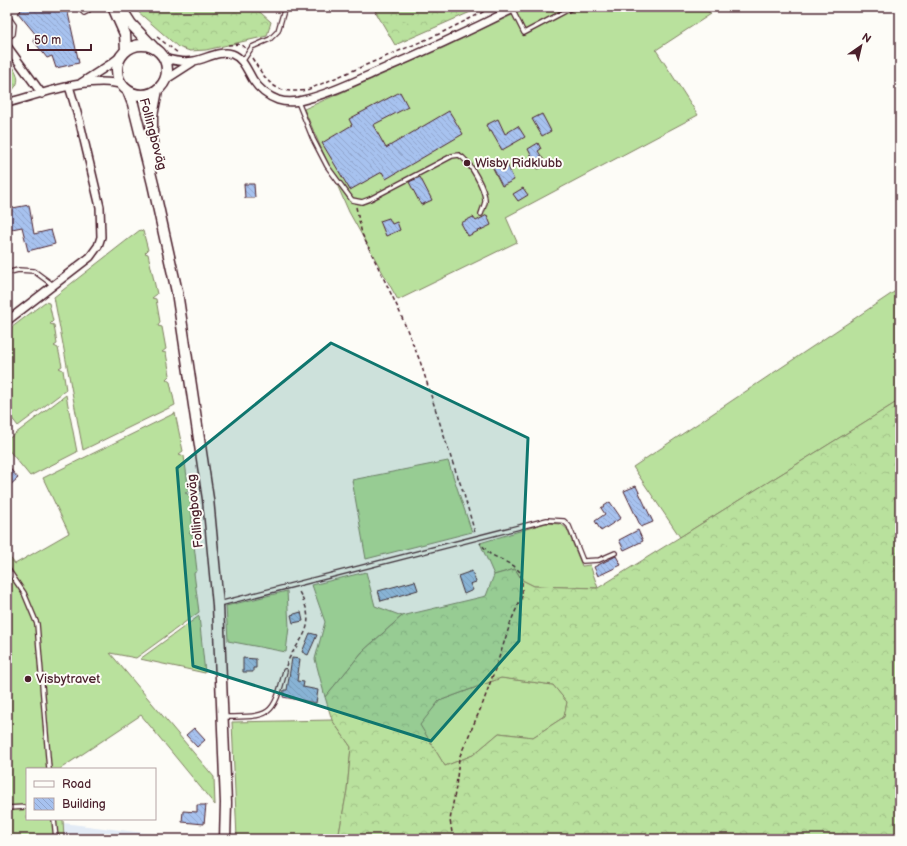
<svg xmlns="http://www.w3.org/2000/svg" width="907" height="846" viewBox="0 0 907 846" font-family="'Balsamiq Sans',sans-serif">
<defs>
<pattern id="forest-crowns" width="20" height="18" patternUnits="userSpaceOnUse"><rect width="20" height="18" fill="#b9e19d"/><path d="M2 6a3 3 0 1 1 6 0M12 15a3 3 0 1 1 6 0" fill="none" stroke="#a1c187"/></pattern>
<pattern id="building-back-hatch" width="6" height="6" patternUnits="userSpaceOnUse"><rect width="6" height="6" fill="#a7c2ef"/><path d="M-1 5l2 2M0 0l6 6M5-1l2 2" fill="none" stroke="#91a6cd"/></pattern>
</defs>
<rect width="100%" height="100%" fill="#fdfcf7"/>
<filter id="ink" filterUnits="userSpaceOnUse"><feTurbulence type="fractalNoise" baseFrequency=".025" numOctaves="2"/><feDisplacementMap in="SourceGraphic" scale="8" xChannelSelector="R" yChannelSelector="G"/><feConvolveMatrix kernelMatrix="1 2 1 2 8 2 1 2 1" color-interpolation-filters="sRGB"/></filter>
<g filter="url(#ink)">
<path fill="#e3ebf5" d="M63,823L169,836L168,839H64Z"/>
<path fill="#b9e19d" stroke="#828064" d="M529,7H702L711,14L656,50L698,115L506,217L517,242L398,300L349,212L304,109L443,48Z
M140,230L143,231L148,250L145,253L148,254L157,294L152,298L156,299L160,322L158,326L162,327L166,349L162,352L166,353L170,375L166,379L170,382L175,405L83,450L54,297Z
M900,288V400L680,537L633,467Z
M45,302L49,303L53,321L50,324L54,325L57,344L54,346L58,348L62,366L59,368L63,370L66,390L18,426L7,412V331Z
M66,395L77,452L30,476L7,448V440Z
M175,413L183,451L179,454L184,456L189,491L185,493L190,495L193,531L189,533L193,536L197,571L194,573L199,612L136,658L110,653L214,777L215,805L141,715L60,769H27V819H63L64,839H7V554L15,564L69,533L43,478Z
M448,461L472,532L366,559L352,480Z
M546,523L561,524L567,529L582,566L590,565L598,588L534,586L522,580L515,569L494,575L480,543Z
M366,572L375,606L402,616L363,651L325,697L315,659L325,622L312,585Z
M287,591L289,627L286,652L228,641L226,606Z
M199,616L205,673L140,659Z
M501,678L553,685L567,702L564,717L533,737L499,733L473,755L445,766L419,725L439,701Z
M332,720L351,747L347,790L338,839H237L232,722Z"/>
<path fill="url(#forest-crowns)" stroke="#828064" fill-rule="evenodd" d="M135,7H251L261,13L271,22L267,36L206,50L190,51L178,47L136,10Z
M374,7H482L395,45L374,9Z
M7,58C17,72 25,83 7,94Z
M900,400V839H338L347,790L351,747L332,720L325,697L363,651L402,616L486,596L494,575L515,569L522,580L534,586L598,588ZM501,678L553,685L567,702L564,717L533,737L499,733L473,755L445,766L420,725L439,701Z"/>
<path fill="url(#building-back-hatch)" stroke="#4a1f2b" d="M24,7H75L76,9L68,13L79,63L56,68L52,56L47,58L33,40L37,36L18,13Z
M400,92L408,107L373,125L386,148L449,111L463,134L386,179L382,172L350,190L322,143L352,125L349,119Z
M542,114L551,131L542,136L532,119Z
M498,119L505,134L518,126L525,137L502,150L491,131L489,132L486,125Z
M538,143L541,149L538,151L547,165L538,169L528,149Z
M506,162L514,180L502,186L493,168Z
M420,177L432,200L421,205L409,182Z
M244,184H254L255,198H245Z
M523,188L528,195L518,201L513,194Z
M29,205L34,234L51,230L55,244L28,251L22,227L7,230V209Z
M487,215L491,225L468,236L461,223L473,217L476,221Z
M389,218L392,224L397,222L400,230L386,236L380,221Z
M7,465L18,478L7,488Z
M636,486L653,522L641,527L624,491Z
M610,502L621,518L601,531L595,521L605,514L601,508Z
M638,530L643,541L624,550L619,540Z
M616,556L621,565L598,576L594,567Z
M472,571L476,582L470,584L473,590L464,594L458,576Z
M415,581L418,590L381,601L378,591Z
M301,612L303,621L293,623L291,615Z
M310,633L317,635L308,655L302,652Z
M243,658L256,659V668H253V672H243Z
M292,658L300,659L297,681L304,682L303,687L318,690L316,703L283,697L284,690H287Z
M194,728L205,740L197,747L186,735Z
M197,805H206L204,824L182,822L183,811L197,812Z"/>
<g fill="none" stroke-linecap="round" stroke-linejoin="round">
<g stroke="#4a1f2b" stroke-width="6">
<path id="lane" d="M78,7L84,13L88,11L89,7
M512,9L524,33L573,7
M7,15L14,25L13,34L7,38
M242,62L252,47L270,39L278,31L285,7
M298,102L313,139L327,166L352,200L362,202L370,199L452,156L459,155C470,161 486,190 485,202C484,206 482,211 481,214
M7,273L18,270L34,271L53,285
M7,568L24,593L37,624L49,769
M219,604L547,520L564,521L569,526L583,561L599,560L615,553
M224,717C271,717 273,717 285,671
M7,808L27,807
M54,819L56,839"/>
</g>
<g stroke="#4a1f2b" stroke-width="10">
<path id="street" d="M7,46L42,94
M164,58C174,61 183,63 194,61C206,59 219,50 232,54C243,58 247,70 253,80C259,89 267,96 278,100C284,102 293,102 299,101C326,95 351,83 376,72C424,52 471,30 517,7
M165,80L193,62
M81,83L109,65L121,56
M7,103C38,95 93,74 122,85
M7,321L90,257L98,246L101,237L100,207L80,123L69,86"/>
</g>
<g stroke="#4a1f2b" stroke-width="13">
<path id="secondary" d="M113,7L125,34L126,50
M120,7L131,24L153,47
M117 70a25 25 0 1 1 50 0a25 25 0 1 1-50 0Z
M128,91L133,104L153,184L177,292L208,499L218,605L226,803L225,839
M152,164V116L157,90"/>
</g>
<path stroke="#4a1f2b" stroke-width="1.5" stroke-dasharray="4 3" stroke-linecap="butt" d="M157,37L178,53
M228,45L240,44L245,48
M252,58C268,83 274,95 307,90L439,34L493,7
M356,207L362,234L398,308L420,361L452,461L463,491L475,533
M286,666C289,657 293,652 298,644C313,624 309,610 298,590
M453,839L450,820L456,787L459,758L483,703L501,652L511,621L522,596V580L520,572L514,566L490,554L480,543"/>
<use href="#lane" stroke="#fdfcf7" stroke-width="3.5"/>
<use href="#street" stroke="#fdfcf7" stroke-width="7"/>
<use href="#secondary" stroke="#fdfcf7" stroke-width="10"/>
</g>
</g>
<path fill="#0f766e" fill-opacity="0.2" stroke="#0f766e" stroke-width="3" stroke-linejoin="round" d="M331,343L528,438L519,641L431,741L193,666L177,468Z"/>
<g fill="#4a1f2b" stroke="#fdfcf7" stroke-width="1.5">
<circle cx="467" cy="163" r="4"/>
<circle cx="28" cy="679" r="4"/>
</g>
<g text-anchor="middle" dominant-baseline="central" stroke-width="4" stroke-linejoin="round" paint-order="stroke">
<g font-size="13" fill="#4a1f2b" stroke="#fdfcf7">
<text transform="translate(153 134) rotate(75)">Follingboväg</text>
<text transform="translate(195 511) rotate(-96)">Follingboväg</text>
</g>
<g font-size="13" fill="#4a1f2b" stroke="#fdfcf7" text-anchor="start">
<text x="475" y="163">Wisby Ridklubb</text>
<text x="36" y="679">Visbytravet</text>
</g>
</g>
<rect width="907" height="846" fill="none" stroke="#fdfcf7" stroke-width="24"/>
<rect x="12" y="12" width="883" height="822" fill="none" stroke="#4a1f2b" stroke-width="1.5" filter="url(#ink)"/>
<rect x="26" y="768" width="130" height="52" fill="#fdfcf7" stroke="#b5a4a5"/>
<rect x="34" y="781" width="20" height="6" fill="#fdfcf7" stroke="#b5a4a5"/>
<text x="62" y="788" font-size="12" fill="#4a1f2b">Road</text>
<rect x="34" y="798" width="20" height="12" fill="url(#building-back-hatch)" stroke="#b5a4a5"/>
<text x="62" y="808" font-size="12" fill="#4a1f2b">Building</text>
<g transform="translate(861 46) rotate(34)" stroke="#fdfcf7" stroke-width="3" paint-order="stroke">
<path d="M0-3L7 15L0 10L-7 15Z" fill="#4a1f2b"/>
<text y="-6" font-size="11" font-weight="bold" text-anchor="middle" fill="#4a1f2b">N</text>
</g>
<path d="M28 44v6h63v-6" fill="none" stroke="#4a1f2b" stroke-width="2"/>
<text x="34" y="44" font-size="12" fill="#4a1f2b" stroke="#fdfcf7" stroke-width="3" paint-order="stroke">50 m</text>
</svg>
